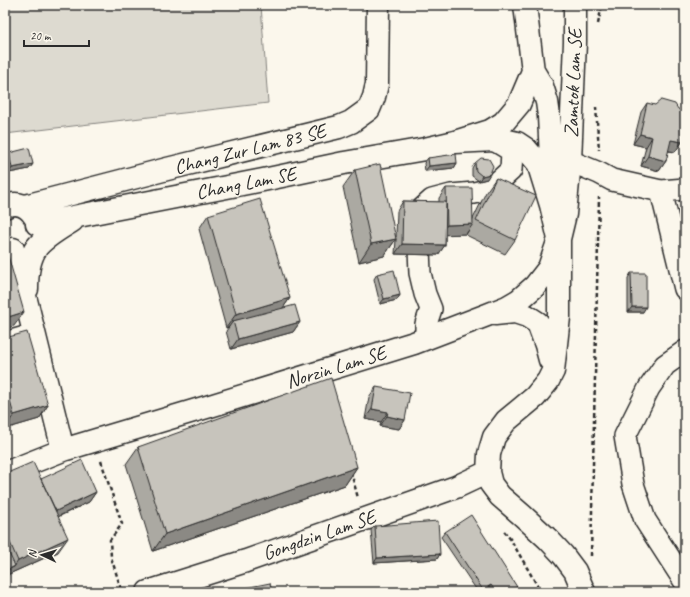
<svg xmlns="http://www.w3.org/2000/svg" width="690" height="597" viewBox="0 0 690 597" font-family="Caveat,sans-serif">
<rect width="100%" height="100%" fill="#fbf7ec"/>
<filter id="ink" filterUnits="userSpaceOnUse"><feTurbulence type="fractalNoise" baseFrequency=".025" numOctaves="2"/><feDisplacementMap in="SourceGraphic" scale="8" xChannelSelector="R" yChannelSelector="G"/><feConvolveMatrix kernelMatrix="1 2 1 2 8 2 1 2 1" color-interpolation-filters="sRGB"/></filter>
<g filter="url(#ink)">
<path fill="#dddad0" stroke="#84827e" d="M5,5H261L268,103L5,134Z"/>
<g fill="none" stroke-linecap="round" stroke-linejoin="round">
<g stroke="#2b2b2b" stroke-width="13">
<path id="lane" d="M5,337L33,329"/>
</g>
<g stroke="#2b2b2b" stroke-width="24">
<path id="street" d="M570,161L599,173L612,180L661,191L685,189
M661,191L685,289
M426,338V324L431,309L425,294L420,273L419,248L420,227L422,209L432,200L451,195L474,193L487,190L500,180L511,170L512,151L494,140
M685,351L665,365L649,388L625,436L633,484L645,520L685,582"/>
</g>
<g stroke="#2b2b2b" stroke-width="25">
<path id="secondary" d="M525,5L533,71L542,86L547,102L549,116L551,158V186
M455,142L494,140L508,141L517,143L526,149L538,163L551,205L559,239V317L553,371L548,381L535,397L506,421L494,437L489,454L488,472L491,484L500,496L523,516L548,539L563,555L575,571L584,592
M25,206L167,169L339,127L351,122L369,109L374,97L377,84L378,5
M5,207C17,200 28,206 35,217
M37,224L263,180L344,163L425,149L455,142L490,131L503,123L519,104L533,71
M13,249L27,304L63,450
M27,289C27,276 29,258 37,247C45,237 61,228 72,221
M495,314L515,312L527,316L538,323L546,345L550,360
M5,473L63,450L210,406L414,343L487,315L507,307L519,300L535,286L549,268L559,239L565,214L570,161L575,42V5
M148,592L246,561L456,487L488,472"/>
</g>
<path stroke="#2b2b2b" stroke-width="2.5" stroke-dasharray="4 3" stroke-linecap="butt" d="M598,24L602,5
M596,107L599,150
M101,461L122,524L110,540L111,557L122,592
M351,472L358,498
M504,531L511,540L541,592
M591,556L599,197"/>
<use href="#lane" stroke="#fbf7ec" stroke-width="10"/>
<use href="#street" stroke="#fbf7ec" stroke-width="21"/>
<use href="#secondary" stroke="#fbf7ec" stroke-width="22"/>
</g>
<path fill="#aba9a2" stroke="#2b2b2b" d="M647,103L682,142L675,152L668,151L666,161L659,171L641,166L646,147L633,144L641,112Z
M9,153L33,164L29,169L9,173L5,158Z
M428,158L457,163L454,168L425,171L424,163Z
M475,163L487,179L479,181L472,176V168Z
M355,170L396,237L397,211L403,201L439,202V198L446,188L472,221L486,192L496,178L515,240L505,254L466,235L468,231L466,234H445V245L438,255L395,254L396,239L384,256L359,262L343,187Z
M208,215L290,298L283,308L300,322L293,332L231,349L226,331L229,327L226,328L199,229Z
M631,273L643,312H628V278Z
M377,274L400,295L397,300L380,304L374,279Z
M5,338L48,405L39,419L5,429Z
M376,387L405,420L399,429L380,426L381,422L365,419L369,397Z
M138,447L357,467L345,485L153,551L126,464Z
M5,474L41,479L96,492L89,502L58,517V552L9,574L5,571Z
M375,526L440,554L437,559L374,563L371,530Z
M445,532L517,587L514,592H489L487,590L484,592H478L441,537Z"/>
<path fill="#8b8984" stroke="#2b2b2b" d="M640,134L652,137L646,147L633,144Z
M671,140L682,142L675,152L664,150Z
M648,156L666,161L659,171L641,166Z
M457,163L454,168L425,171L429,166Z
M33,164L29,169L9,173L12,168Z
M490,174L487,179L479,181L482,176Z
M473,224L466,234L440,235L447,225Z
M396,239L384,256L359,262L371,244Z
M402,244L445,245L438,255L395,254Z
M400,295L397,300L380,304L384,299Z
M290,298L280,312L233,321L229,327L226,328L236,314Z
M632,307H646L643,312H628Z
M24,312L14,326L5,329V318Z
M300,322L293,332L231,349L238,339Z
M48,405L39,419L5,429V427L14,415Z
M372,409L388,412L381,422L365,419Z
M11,414L5,422V415Z
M387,416L405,420L399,429L380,426Z
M357,467L345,485L153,551L165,534Z
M96,492L89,502L46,522L52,513Z
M68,538L58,552L9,574L5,580V571L14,567L18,561Z
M440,554L437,559L374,563L377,558Z
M491,585L487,590L484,592H481L483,590Z
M517,587L513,592H509Z"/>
<path fill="#c7c4bc" stroke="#2b2b2b" d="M661,100L675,104L678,109L685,111V122L682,142L671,140L666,161L648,156L652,137L640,134L647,103L655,105Z
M29,148L33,164L12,168L9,153Z
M456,154L457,163L429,166L428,158Z
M481,158L489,159L493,166L490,174L482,176L476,171L475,163Z
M380,164L396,239L371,244L355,170Z
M496,178L536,196L515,240L476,221Z
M446,188H472L473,224L447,225Z
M260,199L290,298L236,314L208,215Z
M403,201L446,202L445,245L402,244Z
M5,245L24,312L5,318Z
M394,270L400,295L384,299L377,274Z
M631,273H646V307H632Z
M295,305L300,322L238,339L233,321Z
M27,332L48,405L14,415L5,385V338Z
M331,378L357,467L165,534L138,447Z
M376,387L410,393L405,420L387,416L388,412L372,409Z
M5,394L11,414L5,415Z
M82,460L96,492L56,511L41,479Z
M33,462L68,538L18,561L5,531V474Z
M471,515L517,587L509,592H496L491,585L483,590L445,532Z
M438,521L440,554L377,558L375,526Z
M5,545L15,566L5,571Z
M270,583L272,592H225Z
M461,590L474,592H461Z"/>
</g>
<g text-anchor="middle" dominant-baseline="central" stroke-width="3" stroke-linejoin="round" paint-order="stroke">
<g font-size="20" fill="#2b2b2b" stroke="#fbf7ec">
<text transform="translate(573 83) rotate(-88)">Zamtok Lam SE</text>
<text transform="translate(250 149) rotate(-14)">Chang Zur Lam 83 SE</text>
<text transform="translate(246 183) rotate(-11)">Chang Lam SE</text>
<text transform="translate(336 367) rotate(-17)">Norzin Lam SE</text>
<text transform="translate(319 535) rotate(-19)">Gongdzin Lam SE</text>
</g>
</g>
<rect width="690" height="597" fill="none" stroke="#fbf7ec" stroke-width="20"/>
<rect x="10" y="10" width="670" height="577" fill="none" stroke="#2b2b2b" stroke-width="1.5" filter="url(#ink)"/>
<g transform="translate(42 555) rotate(274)" stroke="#fbf7ec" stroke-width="3" paint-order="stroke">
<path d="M0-3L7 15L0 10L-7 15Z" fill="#2b2b2b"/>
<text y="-6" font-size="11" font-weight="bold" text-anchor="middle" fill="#2b2b2b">N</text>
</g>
<path d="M24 40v6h65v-6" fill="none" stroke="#2b2b2b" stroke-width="2"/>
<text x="30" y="40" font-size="12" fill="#2b2b2b" stroke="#fbf7ec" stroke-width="3" paint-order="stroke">20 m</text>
</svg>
